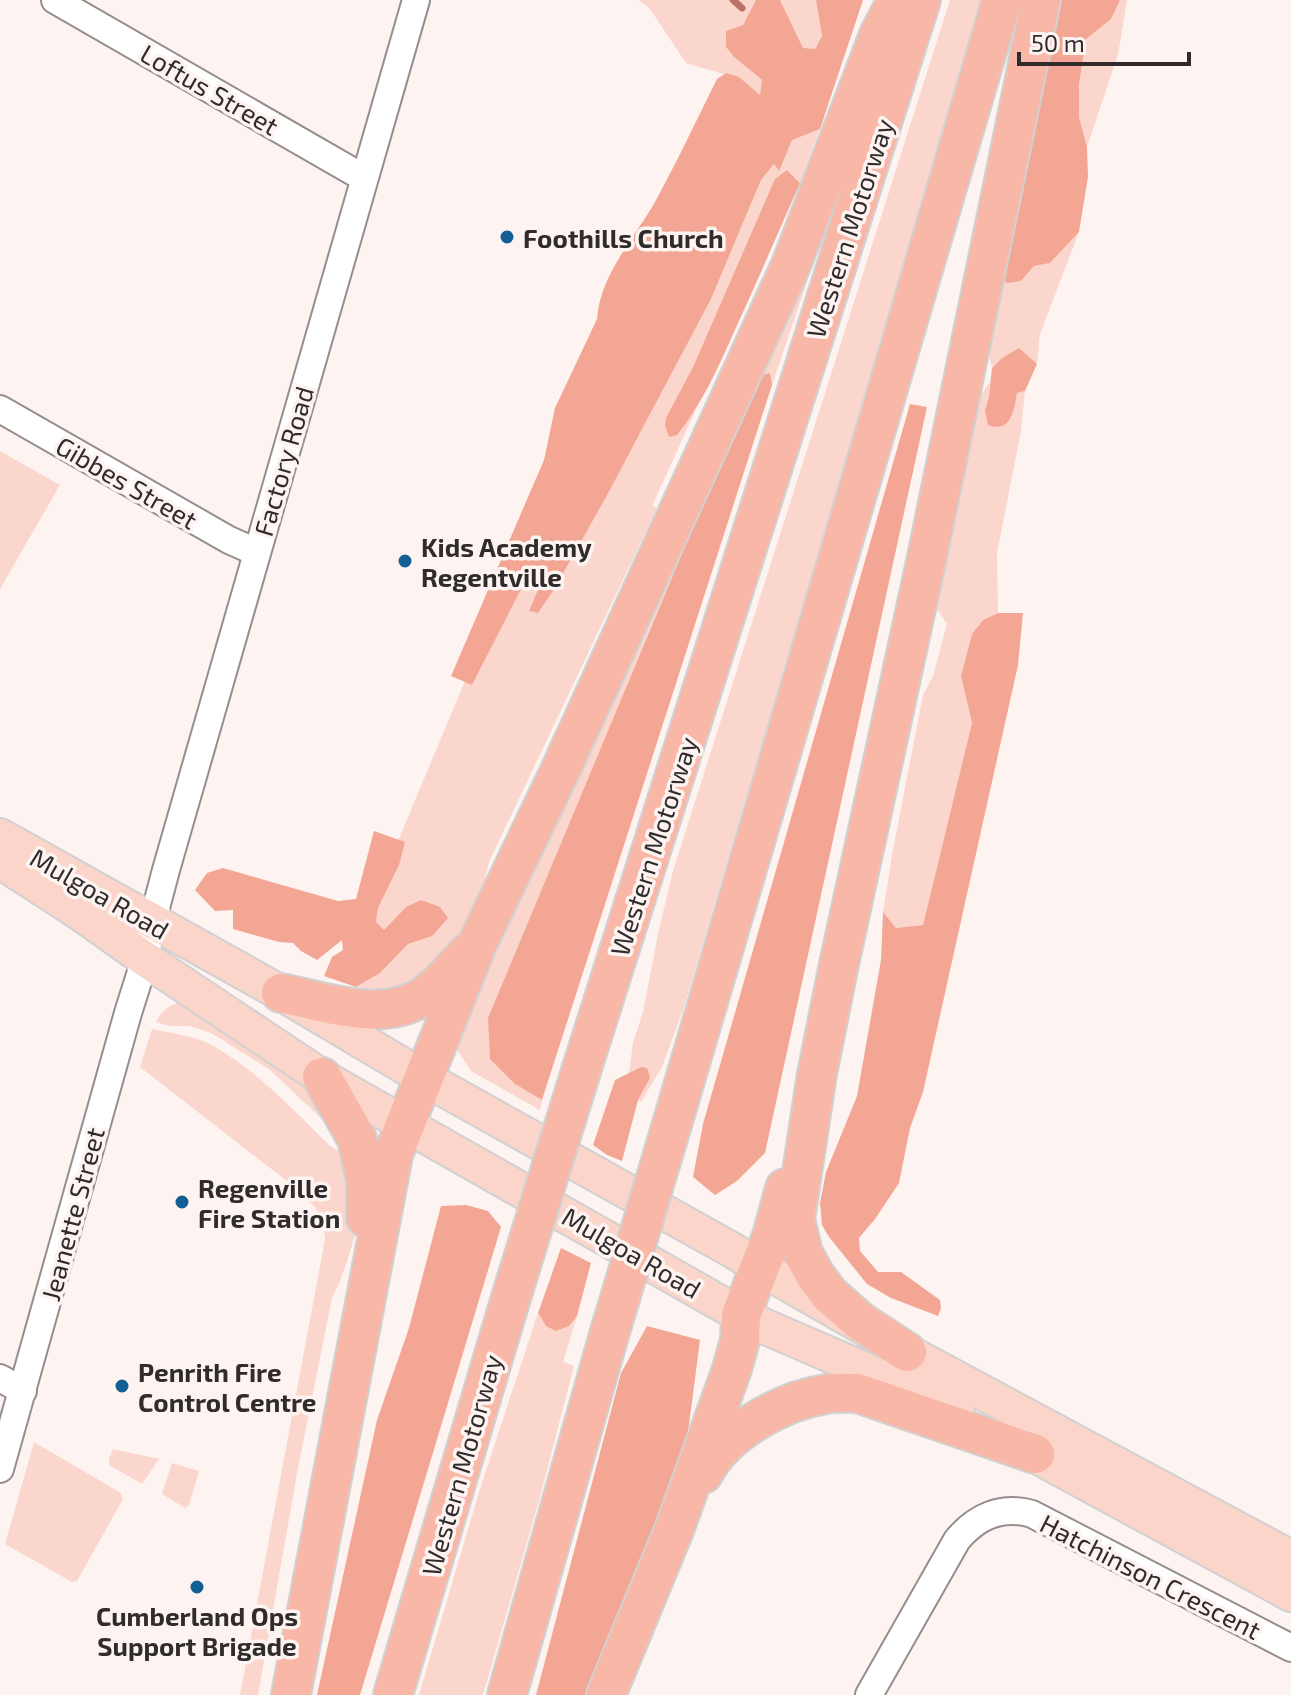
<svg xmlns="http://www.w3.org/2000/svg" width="1291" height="1695" viewBox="0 0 1291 1695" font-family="'Exo 2',sans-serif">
<rect width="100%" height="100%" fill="#fdf4f2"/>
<path fill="#fbd6cc" d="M639,0H756L743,25L726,31V47L734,57L762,80L760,95L726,73L723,74L686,63L650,9Z
M780,0H816L822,36L815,49H803Z
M950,0H983L683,1010L662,1067L641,1102L638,1100L650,1078L641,1067L629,1073L633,1043L643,1012L659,929L673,871Z
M1120,0H1127L1118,55L1087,147L1079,117V85L1086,38L1111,19Z
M820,129L800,183L787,170L694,365L666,418L677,435L696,409L652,506L657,508L489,862L482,891L460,943L397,997L394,987L375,989L356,987L380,973L408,944L432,936L406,907L384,930L376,922L378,908L399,865L398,841L465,681L472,685L530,572L542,580L529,611L538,613L553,591L604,499L711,299L761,180L774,163L779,170L791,140Z
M1079,232L1040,334L1037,364L1019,348L1002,358L992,368L989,355L1002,278L1021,281L1034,266L1050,263Z
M804,266L810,273L772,385L770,374L515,1084L542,1100L540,1110L471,1071L455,1046L457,1030Z
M990,381L989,397L985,410L1005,425L1011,417L1017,393L1025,391L1021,431L997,553L998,613L983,620L972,634L961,676L972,723L923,925L896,928L883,912L892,855L923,695L933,676L947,624L937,609L980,397Z
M0,451L60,485L0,589Z
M181,1002L311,1086L341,1137L269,1069L211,1033L189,1026H170L156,1022C162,1010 168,1006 181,1002Z
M152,1029C172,1033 194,1036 212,1045C258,1071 293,1110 330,1146L340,1152H354C356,1170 362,1191 360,1208C357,1233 344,1276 332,1298L298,1468L258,1695H240L325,1239L323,1224L315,1207L288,1182L140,1067Z
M538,1313L546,1326H569L577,1316L563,1362L574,1366L539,1501L483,1695H419L479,1492Z
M34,1442L121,1493L123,1499L77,1581L72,1582L5,1544Z
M113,1449L159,1459L142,1484L109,1465V1459Z
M172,1463L199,1471L189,1505L185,1508L162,1494Z"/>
<path fill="#f3a693" d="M756,0H780L803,48L815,49L822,36L816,0H863L820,129L792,140L779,171L774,164L761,180L711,299L606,497L553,591L538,613L529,611L542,580L530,572L472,685L451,676L544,460L555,408L597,319C600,274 635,238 656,200C678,160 697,119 717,79L726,73L739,77L760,95L762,80L734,57L726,47V31L743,25Z
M1058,0H1120L1111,19L1086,39L1079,85V117L1087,147L1088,177L1079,232L1050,263L1034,266L1021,281L1007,283L1002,278Z
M787,170L800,183C778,233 757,282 734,332C718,368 702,404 677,435L669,437L665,426L666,418L694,365L775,179Z
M1019,348L1037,364L1025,391L1017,393C1014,410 1011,434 988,425L985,410L989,397L992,368L1002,358Z
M770,373L772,385L542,1100L515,1084L490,1059L488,1018L756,377Z
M910,404L927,407L765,1153L737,1181L715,1195L693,1177L703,1124Z
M998,613H1023L1018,665L923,1092L910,1128L899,1183L875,1219L859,1238L860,1251L878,1272H901L940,1300L941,1308L938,1316L891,1298L867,1284L829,1237L822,1225L820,1203L826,1172L857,1096L881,960L883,912L896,928L923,925L972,723L961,676L972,634L983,620Z
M374,831L405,842L399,865L378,908L376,922L384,930L406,907L421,900L440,907L448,918L432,936L408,944L380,973L356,987L324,976L332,957L343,950L342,940L317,960L301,951L293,943L279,942L233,929V910L215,911L195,890L207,873L223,868L338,901L356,899Z
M641,1067L647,1068L650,1078L638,1100L622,1161L607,1155L593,1145L615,1080Z
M466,1205L488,1211L501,1227L360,1695H317L377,1420L409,1328L441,1206Z
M561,1248L591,1263L577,1316L569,1326L556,1331L546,1326L538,1313Z
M647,1326L700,1340L687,1440L588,1695H536L621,1373Z"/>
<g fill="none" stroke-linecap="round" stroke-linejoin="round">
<path stroke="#b77363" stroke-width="7" d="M733,0L742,8"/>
<g stroke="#968e8c" stroke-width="30">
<path id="minor" d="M55,0L364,178
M0,409L229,540L256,552
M0,1378L23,1391
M0,1469L128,1013L145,959L152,923L166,870L416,0
M869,1695L957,1540C976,1517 1002,1505 1032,1514L1291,1648"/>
</g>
<g stroke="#d1d1d1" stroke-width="38">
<path id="major" d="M0,836L281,993L424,1078L732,1250L778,1278L907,1352L1291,1558
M0,861L79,912L145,959L322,1077L741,1315L768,1328L907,1388L957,1414
M1011,1442L1291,1594"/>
</g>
<g stroke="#d1d1d1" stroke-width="42">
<path id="highway" d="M281,993C327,1002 386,1025 428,993C443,982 455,966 468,953
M582,1068L921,0
M322,1077L357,1139L366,1180V1218
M673,1121L1002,0
M907,1352L861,1322L829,1294L815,1275L803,1253L795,1219L817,1074L838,969L926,562L1041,0
M703,1474C724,1433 781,1401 826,1394C836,1392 847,1393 857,1393L1035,1454
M291,1695L393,1155L478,942L559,773L791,265L879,35L897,0
M393,1695L513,1291
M507,1695L609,1335
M606,1695L674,1530L732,1369L740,1340L741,1315L772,1236L785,1188"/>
</g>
<use href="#minor" stroke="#fff" stroke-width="26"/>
<use href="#major" stroke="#fbd4ca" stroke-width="34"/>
<use href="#highway" stroke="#f8b7a7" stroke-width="38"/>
<g stroke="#d1d1d1" stroke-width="42" stroke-linecap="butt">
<path id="highway-bridge" d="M513,1291L582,1068
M609,1335L673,1121"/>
</g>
<use href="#highway-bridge" stroke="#f8b7a7" stroke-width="38"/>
</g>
<g fill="#135e92" stroke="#fdf4f2" stroke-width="3">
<circle cx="507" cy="237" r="8"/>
<circle cx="405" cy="561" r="8"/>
<circle cx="182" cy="1202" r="8"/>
<circle cx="122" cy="1386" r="8"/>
<circle cx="197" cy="1587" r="8"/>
</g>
<g text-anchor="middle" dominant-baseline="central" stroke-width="7" stroke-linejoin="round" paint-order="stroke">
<g font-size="26" fill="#302c2c" stroke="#fdf4f2">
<text transform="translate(210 89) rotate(30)">Loftus Street</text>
<text transform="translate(849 228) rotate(-72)">Western Motorway</text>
<text transform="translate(283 461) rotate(-74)">Factory Road</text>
<text transform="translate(127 482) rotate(30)">Gibbes Street</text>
<text transform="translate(653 846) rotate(-72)">Western Motorway</text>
<text transform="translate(100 893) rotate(30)">Mulgoa Road</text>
<text transform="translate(72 1214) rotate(-75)">Jeanette Street</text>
<text transform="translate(632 1252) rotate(30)">Mulgoa Road</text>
<text transform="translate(461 1465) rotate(-74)">Western Motorway</text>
<text transform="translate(1151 1576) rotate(27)">Hatchinson Crescent</text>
</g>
<g font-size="26" font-weight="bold" fill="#302c2c" stroke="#fdf4f2" text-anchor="start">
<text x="523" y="237">Foothills Church</text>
<text x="421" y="546">Kids Academy<tspan x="421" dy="30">Regentville</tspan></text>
<text x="198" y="1187">Regenville<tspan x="198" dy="30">Fire Station</tspan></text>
<text x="138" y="1371">Penrith Fire<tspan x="138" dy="30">Control Centre</tspan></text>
<text x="197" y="1615" text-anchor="middle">Cumberland Ops<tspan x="197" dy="30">Support Brigade</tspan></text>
</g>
</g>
<path d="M1019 52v12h170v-12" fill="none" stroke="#302c2c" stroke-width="4"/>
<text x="1031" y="52" font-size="24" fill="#302c2c" stroke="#fdf4f2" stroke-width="6" paint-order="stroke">50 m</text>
</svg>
